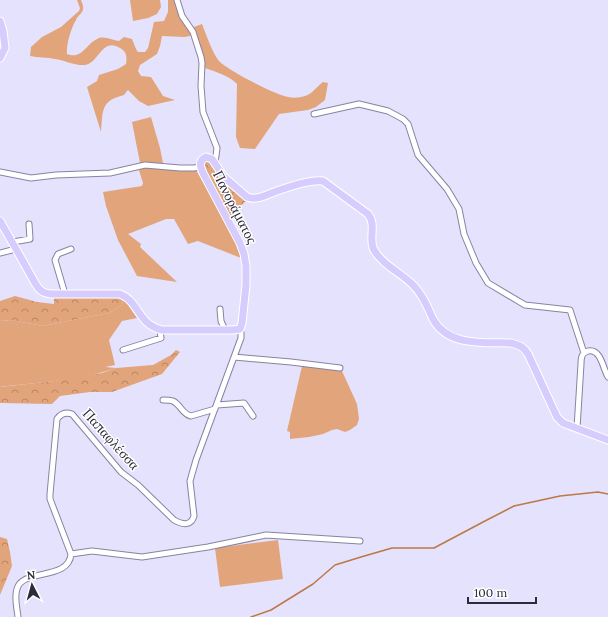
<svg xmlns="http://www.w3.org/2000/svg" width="608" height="617" viewBox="0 0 608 617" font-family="Lora,serif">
<defs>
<pattern id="forest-crowns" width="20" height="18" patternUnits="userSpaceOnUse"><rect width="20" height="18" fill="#e2a47a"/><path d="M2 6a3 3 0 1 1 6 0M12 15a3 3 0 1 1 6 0" fill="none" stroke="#b88665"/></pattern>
</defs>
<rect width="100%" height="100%" fill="#e5e2fd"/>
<path fill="#e2a47a" d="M77,0H81C82,3 84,7 83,9C83,13 77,16 76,20C71,28 66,45 67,54C82,60 86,44 97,39C103,35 112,40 119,41L124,37L132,39L136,49L138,52H145L148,48L154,22L164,21L168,12V0H175L191,34L190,36L184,37L162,36L160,46L157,54L140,65L138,71L141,76L151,77L163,96L175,100L148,106L139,101L128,90L127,91L124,95C100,101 103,111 101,132L87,87L97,81L99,75L118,69L126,64C127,57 127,52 120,48C102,37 99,63 85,65C76,66 63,60 55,59C47,57 38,58 30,56L31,47L42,37L61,27L79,11L80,8Z
M130,0H160L161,7L157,14L148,18L133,21Z
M202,24C206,34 213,55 220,62C231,72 274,94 288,97C292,98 297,98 301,97C311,96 315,88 323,82L328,83L325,100L316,107L308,110L279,114L255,149L240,148L236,137L237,84C230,76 216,72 205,68L192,29L194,27Z
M151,117L160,148L163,163H140L132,122Z
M138,167L196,170L215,202L239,249L241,258L198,241L188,244L174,219H166L128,234L141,244L140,247L177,282L137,276L118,240L106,206L103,192L142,186L143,183Z
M123,300L126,302L137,318L122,321L109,340L115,365L105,367L116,368C79,381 38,382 0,387V321L11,320L43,326L109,313L122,305Z
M302,366L342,371L357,404L359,419L357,425L350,430L345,432L337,429L332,430L323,434L309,437L290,439V432L287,431Z
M278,540L283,579L220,587L215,548Z"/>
<path fill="url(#forest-crowns)" d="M207,160L247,200L229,217L207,176L202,161Z
M15,296L37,302L54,304V297C68,298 81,298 94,298C103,298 114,295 123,300L122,305L109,313L43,326L11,320L0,321V301Z
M176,350L180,352L162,374L112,392H90L60,396L52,404L0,403V387L54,381L102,373L116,368L153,365L171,355Z
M0,537L7,539L10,552L12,566L0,595Z"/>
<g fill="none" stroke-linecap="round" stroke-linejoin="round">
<path stroke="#bc7846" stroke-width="1.5" d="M251,617L271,610L313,584L335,565L361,557L392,548H434L485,521L514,506L560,496L598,492L608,494"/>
<g stroke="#8883a2" stroke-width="7">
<path id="minor" d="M177,0L182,16L193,32L201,57L202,63L201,86L203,112L217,148L216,156L214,163
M314,114L359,104L388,111L403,119L408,124L418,155L447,189L459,209L464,234L476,263L488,283L525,305L570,310L584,353
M0,172L31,178L56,175L110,173L145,165L180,168H194L200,167
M13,242L30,239L29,224
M0,253L16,249
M65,294L55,260L58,254L71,249
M220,309L221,321L225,330
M123,350L161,338L160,330
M234,357L291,362L340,368
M163,400C167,400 170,400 173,401C181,405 182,414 191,416L215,409
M217,405L244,403L253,416
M577,428L581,364C581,359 581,353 588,351C601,348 603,369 608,377
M71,554L92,551L142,557L208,547L266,535L360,541
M18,617C17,608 14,597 17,589C22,568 69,581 71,554L50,499V494L57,419C61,413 66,412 72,414L121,472L138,485L174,520C183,525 191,526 194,516L190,481L196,460L241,338V333L240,329"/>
</g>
<g stroke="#fff" stroke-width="9">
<path id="major" d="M0,21L3,31L5,48L0,58
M0,221L16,249L35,283C39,290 42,293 51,294H120C139,301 138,325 162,330H233L240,329L242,323L246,285V266L244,254L240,243L203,173C200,166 198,161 206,157L212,159L224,177L247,197C257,201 268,194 277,191C288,187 311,179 323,181L368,214C377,225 368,239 374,250C382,264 399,272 411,283C422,293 427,306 433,319C448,347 485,342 511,343C519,345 524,347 528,354L557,417L563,423L608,440"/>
</g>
<use href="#minor" stroke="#fff" stroke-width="5"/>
<use href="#major" stroke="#d6cdfe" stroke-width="7"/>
</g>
<g text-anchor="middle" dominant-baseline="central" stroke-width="3" stroke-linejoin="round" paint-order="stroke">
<g font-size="14" fill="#2d2b38" stroke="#fff">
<text transform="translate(235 207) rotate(63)">Πανοράματος</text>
<text transform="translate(111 439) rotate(48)">Παπαφλέσσα</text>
</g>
</g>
<g transform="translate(32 585) rotate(354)" stroke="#ffffff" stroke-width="3" paint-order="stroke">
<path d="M0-3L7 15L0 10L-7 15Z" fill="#2d2b38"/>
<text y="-6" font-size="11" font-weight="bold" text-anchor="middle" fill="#2d2b38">N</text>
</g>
<path d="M468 597v6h68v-6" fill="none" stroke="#2d2b38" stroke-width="2"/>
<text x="474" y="597" font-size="12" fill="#2d2b38" stroke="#ffffff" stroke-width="3" paint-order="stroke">100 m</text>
</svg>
